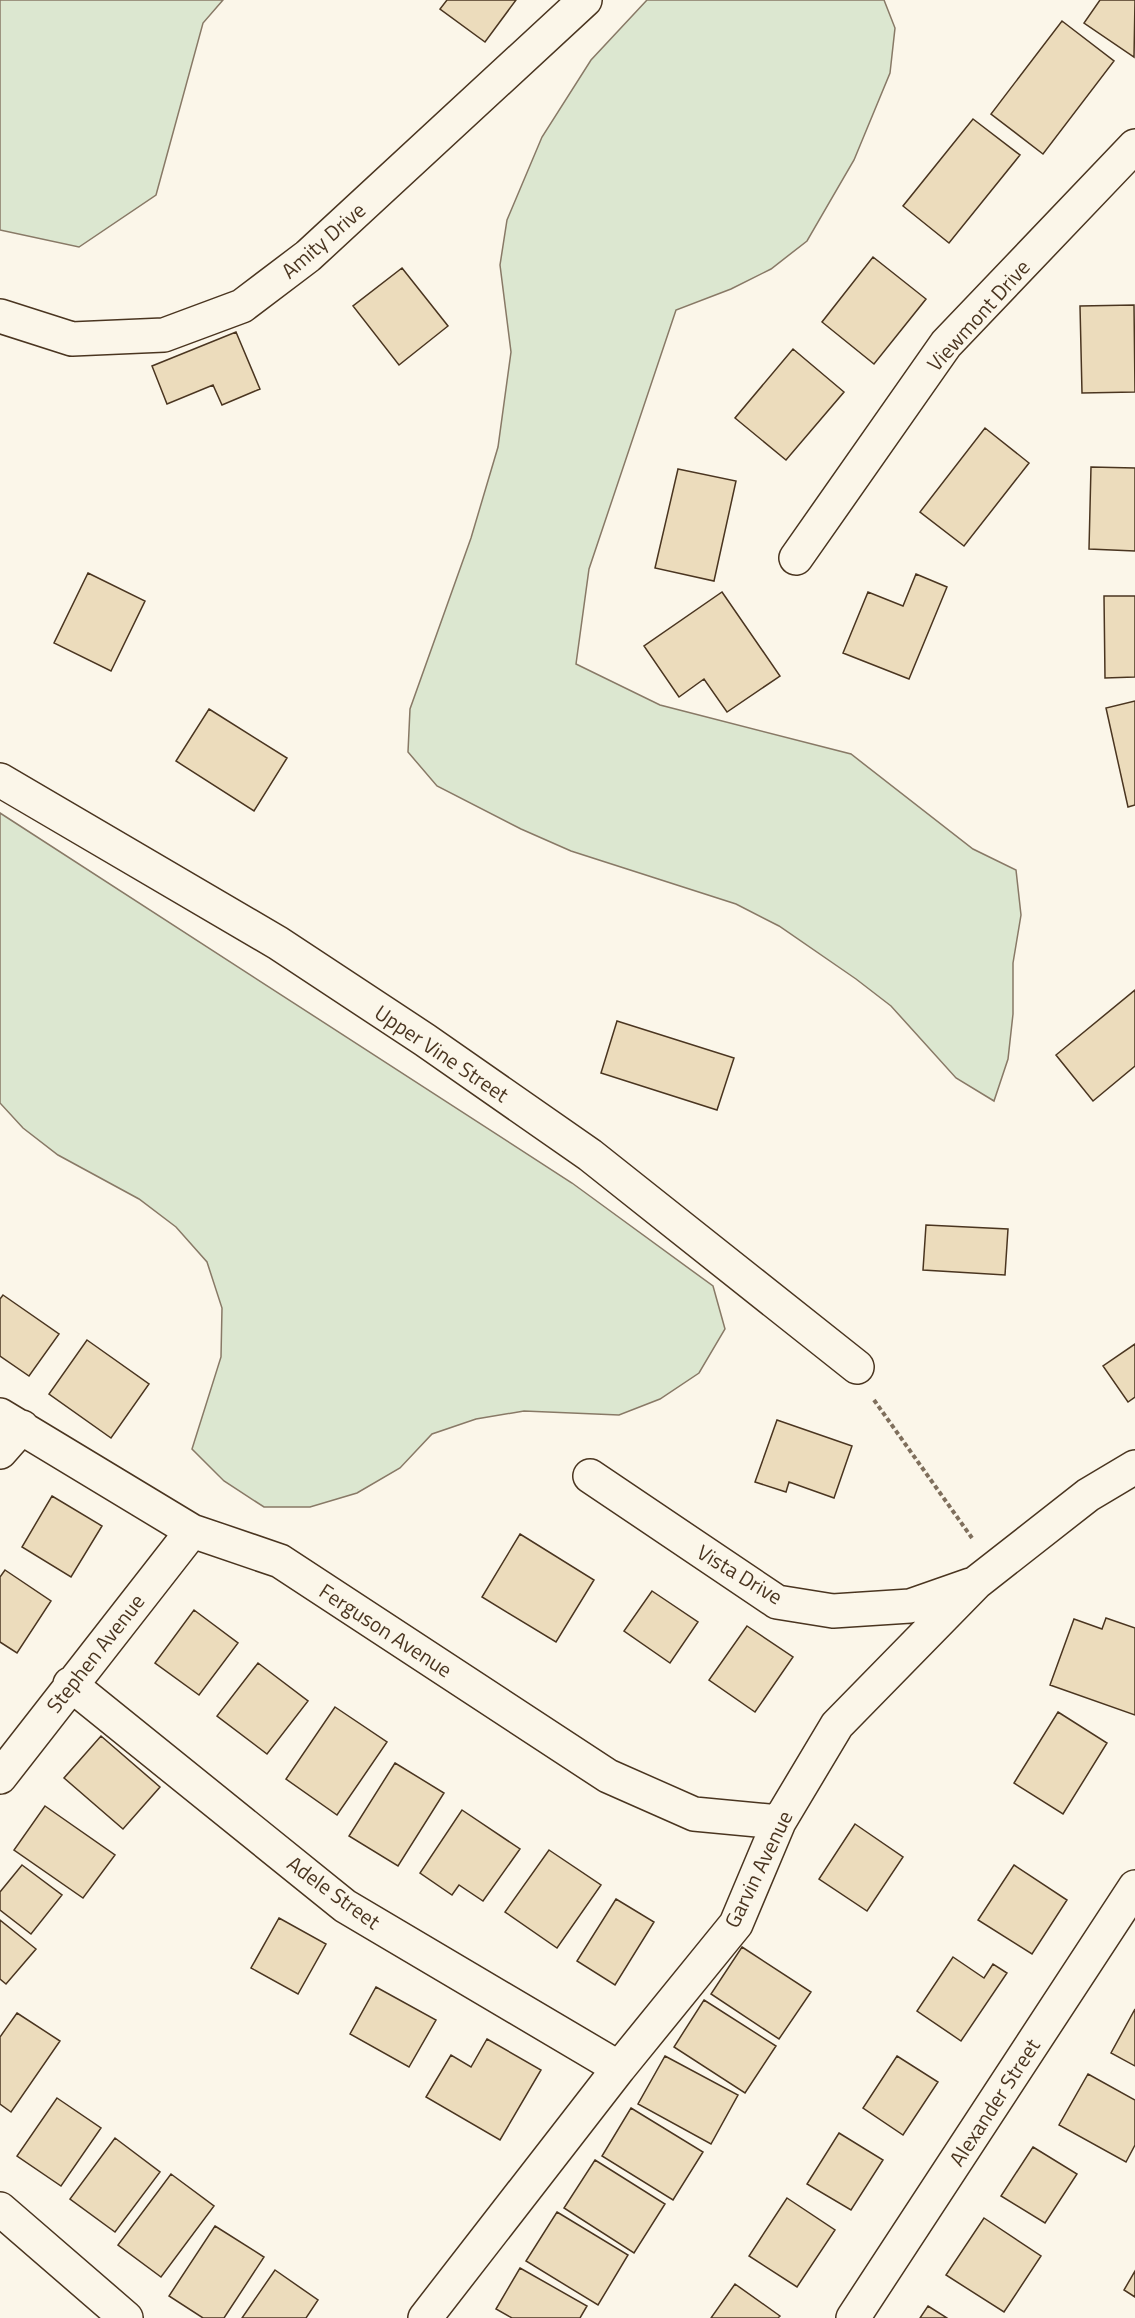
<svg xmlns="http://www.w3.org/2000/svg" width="1135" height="2318" viewBox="0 0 1135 2318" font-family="'Titillium Web',sans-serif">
<rect width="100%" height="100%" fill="#fbf6e9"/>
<path fill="#dce7d0" stroke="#887966" stroke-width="1.5" d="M0,0H223L203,23L156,195L79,247L0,230Z
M647,0H884L895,28L890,73L854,160L807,241L771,269L731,289L676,310L589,569L576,664L660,705L851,754L973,849L1016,870L1021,915L1013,963V1014L1008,1059L994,1101L956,1078L891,1006L856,979L779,926L736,904L571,851L521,829L437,786L408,752L410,709L471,538L498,447L511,352L500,265L507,220L542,137L591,60Z
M0,813L572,1183L713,1286L725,1329L699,1373L660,1399L619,1415L524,1411L476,1419L432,1434L400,1468L357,1493L310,1507H264L224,1481L192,1449L221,1357L222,1308L207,1262L176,1227L139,1199L58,1155L23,1128L0,1103Z"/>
<path fill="#ecdcbc" stroke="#4a3520" stroke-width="1.5" d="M447,0H516L485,42L440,9Z
M1100,0H1135L1134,57L1084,23Z
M1062,21L1114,61L1043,154L991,114Z
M973,119L1020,155L949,243L903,206Z
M873,257L926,299L874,364L822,322Z
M402,268L448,326L399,365L353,306Z
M1134,305L1135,392L1082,393L1080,306Z
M236,332L260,389L222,405L213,385L167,404L152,366Z
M793,349L844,392L786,460L735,418Z
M985,428L1029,463L964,546L920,512Z
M1091,467L1135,468V551L1089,549Z
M678,469L736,481L714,581L655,568Z
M88,573L145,601L111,671L54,643Z
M916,574L947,587L909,679L843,653L868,592L903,606Z
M722,592L780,676L727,712L704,679L679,697L644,646Z
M1104,596H1135V677L1105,678Z
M1135,701V805L1128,807L1106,708Z
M209,709L287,758L254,811L176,761Z
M1135,990V1066L1093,1101L1056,1055Z
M617,1021L734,1058L717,1110L601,1073Z
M926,1225L1008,1229L1005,1275L923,1270Z
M3,1295L59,1334L29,1376L0,1356V1299Z
M87,1340L149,1384L111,1438L49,1394Z
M1135,1344V1397L1128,1402L1103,1366Z
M777,1420L852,1446L834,1498L789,1482L786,1492L755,1482Z
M52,1496L102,1526L71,1577L22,1547Z
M520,1534L594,1580L556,1642L482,1597Z
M5,1570L51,1601L17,1653L0,1642V1577Z
M652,1591L698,1622L670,1663L624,1631Z
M194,1610L238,1643L199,1695L155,1663Z
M1106,1618L1135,1628V1715L1050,1685L1074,1619L1102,1629Z
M747,1626L793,1657L755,1712L709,1680Z
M258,1663L308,1701L267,1754L217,1716Z
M335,1707L387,1742L337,1815L286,1779Z
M1058,1712L1107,1743L1063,1814L1014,1783Z
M101,1736L160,1787L123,1829L64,1778Z
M395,1763L444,1793L398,1866L349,1836Z
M45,1806L115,1855L83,1898L14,1850Z
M462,1810L520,1849L483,1901L459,1885L452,1895L420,1873Z
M855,1824L903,1857L867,1911L819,1879Z
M549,1850L601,1885L557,1948L505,1912Z
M22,1865L62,1895L31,1934L0,1910V1892Z
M1014,1865L1067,1900L1032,1954L978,1920Z
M616,1899L654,1922L615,1985L577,1961Z
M279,1918L326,1944L298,1994L251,1968Z
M0,1920L36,1949L6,1984L0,1979Z
M742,1947L811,1992L779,2039L711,1994Z
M953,1957L984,1978L993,1964L1007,1973L961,2041L917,2011Z
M376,1987L436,2020L409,2067L350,2034Z
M704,2000L776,2046L745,2093L674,2047Z
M1135,2009V2066L1111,2053Z
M17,2013L60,2041L11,2112L0,2104V2037Z
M487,2039L541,2070L500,2140L426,2097L451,2055L471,2067Z
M665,2056L738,2095L711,2144L638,2104Z
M897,2056L938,2082L903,2135L863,2108Z
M1088,2074L1135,2100V2145L1126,2162L1059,2125Z
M57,2098L101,2128L61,2186L17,2156Z
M631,2108L703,2152L673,2200L602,2156Z
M839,2133L883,2160L851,2210L807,2184Z
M115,2138L160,2172L115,2232L70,2199Z
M1033,2147L1077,2174L1045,2223L1001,2196Z
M595,2160L665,2204L634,2253L564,2208Z
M171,2174L214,2206L161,2277L118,2245Z
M787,2198L835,2230L797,2287L749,2256Z
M557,2212L628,2255L598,2305L526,2261Z
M984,2218L1041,2256L1004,2312L946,2275Z
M215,2226L264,2257L224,2318H203L169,2296Z
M520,2268L587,2306L580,2318H512L496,2309Z
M275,2270L318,2300L306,2318H242Z
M1135,2271V2297L1124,2290Z
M735,2284L780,2316L778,2318H711Z
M928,2306L947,2318H920Z"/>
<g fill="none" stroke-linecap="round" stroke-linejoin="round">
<g stroke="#4a3520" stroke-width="36">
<path id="street" d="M0,316L72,339L164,335L242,306L308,256L585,0
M796,558L946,344L1135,146
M0,780L278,943L425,1040L590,1155L857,1367
M0,1415L192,1531L280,1561L608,1776L694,1814L779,1822
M0,1452L22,1427
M590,1476L777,1602L833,1611L910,1606L970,1585
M70,1684L345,1906L619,2068
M0,1777L192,1531
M0,2209L126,2318
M425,2318L619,2068L736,1924L779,1822L837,1725L977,1582L1088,1495L1135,1467
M853,2318L1135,1887"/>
</g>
<path stroke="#7f6f5c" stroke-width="4" stroke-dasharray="4.5 3" stroke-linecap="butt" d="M874,1400L972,1538"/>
<use href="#street" stroke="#fbf6e9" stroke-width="33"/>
</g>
<g text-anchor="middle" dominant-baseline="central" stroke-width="4.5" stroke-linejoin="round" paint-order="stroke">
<g font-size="21" fill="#4a3520" stroke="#fbf6e9">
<text transform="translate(323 240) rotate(-41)">Amity Drive</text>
<text transform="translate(978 315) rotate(-48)">Viewmont Drive</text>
<text transform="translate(442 1053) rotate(34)">Upper Vine Street</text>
<text transform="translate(740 1574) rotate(31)">Vista Drive</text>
<text transform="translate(386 1630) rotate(33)">Ferguson Avenue</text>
<text transform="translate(95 1653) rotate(-52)">Stephen Avenue</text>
<text transform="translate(758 1869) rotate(-64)">Garvin Avenue</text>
<text transform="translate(334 1892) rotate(36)">Adele Street</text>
<text transform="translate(994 2102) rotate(-57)">Alexander Street</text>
</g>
</g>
</svg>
